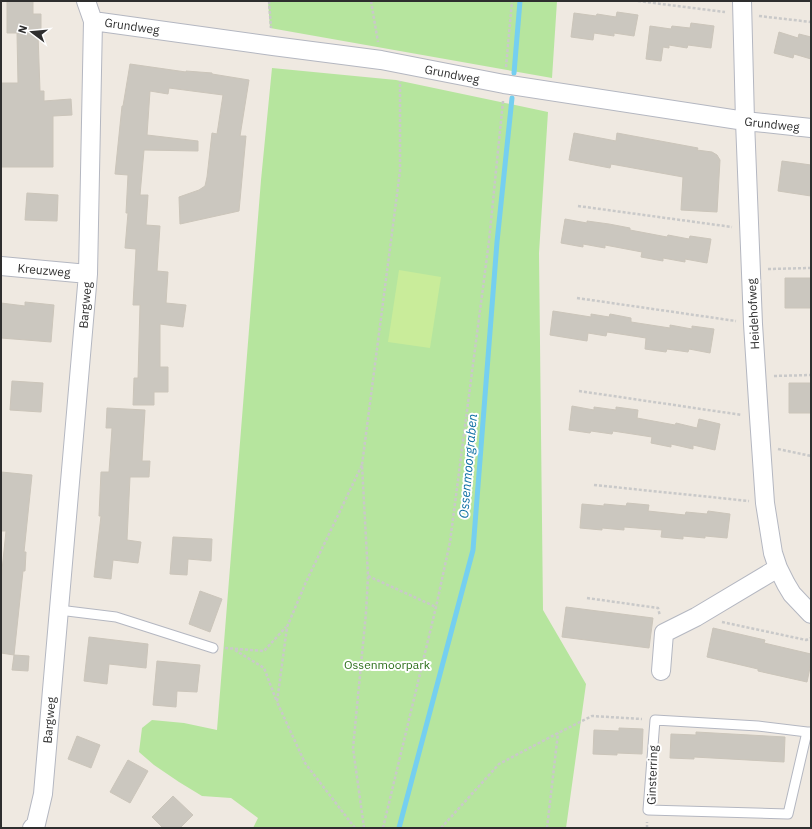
<svg xmlns="http://www.w3.org/2000/svg" width="812" height="829" viewBox="0 0 812 829" font-family="'IBM Plex Sans',sans-serif">
<rect width="100%" height="100%" fill="#efe9e1"/>
<path fill="#b6e59e" d="M268,1H557L552,78L270,28Z
M272,68L396,80L548,112L539,253L543,610L586,684L566,828H253L258,818L231,798L202,796L179,782L154,765L139,752L142,728L152,720L184,723L217,730L261,180Z"/>
<path fill="#c9ec9a" d="M399,270L441,277L430,348L388,342Z"/>
<g fill="none" stroke-linecap="round" stroke-linejoin="round">
<path stroke="#75cff0" stroke-width="5" d="M514,73L520,1
M399,828L473,550L497,242L512,98"/>
</g>
<path fill="#cbc7bf" stroke="#cbc5ba" d="M7,1H33V14H41V34H38L40,91H44V101L71,99L72,115L53,116V167H1V83H18L17,33H7Z
M617,12L638,15L634,36L614,33V36L594,33L593,40L571,37L574,13L596,16L597,14L616,17Z
M691,23L714,26L711,48L688,45L687,48L669,45V48L663,47L661,61L646,59L650,26L671,29L672,26L690,28Z
M779,32L798,38L799,34L811,37V59L794,54L793,58L774,53Z
M130,64L186,72V71L212,73V74L249,80L240,136H246L239,211L180,224L179,197L199,190L205,186L207,177L212,133L217,134L223,95L169,88L168,94L150,91L147,135L198,141V151L144,150L140,195H148L146,225L160,226L157,271L168,272L166,303L186,305L183,327L160,324V367H168V392H154V405H133L134,378H138L140,305H133L136,249L125,248L128,213H126L128,175L115,174L122,106H123Z
M574,133L616,141L617,133L698,148L697,150L712,152L717,155L720,160L717,212L681,210L683,177L611,164L610,168L569,160Z
M782,161L811,165V196L778,191Z
M27,193L58,195L57,221L25,220Z
M565,219L587,223V221L609,224L630,228V230L667,237L668,235L689,239L690,236L711,239L707,263L685,259V262L663,258V261L641,257L642,252L605,245V248L583,244V247L561,243Z
M785,278H811V308H785Z
M25,302L54,305L51,342L1,338V303L25,306Z
M553,311L591,317V314L609,317L610,314L631,318V322L670,328V325L692,329V326L714,329L710,353L689,349L688,352L667,349L666,352L645,349L646,338L607,332L606,336L588,333L587,341L550,335Z
M12,381L43,383L41,412L10,410Z
M789,383H811V413H789Z
M572,406L594,410V407L616,410V407L638,410L637,418L675,425L676,423L697,428L699,419L720,424L715,450L693,445V449L671,444V447L651,443L652,437L613,431L612,434L591,431L590,433L569,430Z
M107,408L145,410L142,461H150L149,477H130L127,540L141,542L138,563L113,560L111,579L94,577L101,516H99L101,472H109L112,428H106Z
M1,472L32,475L24,552H26L25,571H23L14,655L1,653V580L6,531H1Z
M627,503L649,505L648,511L685,515L686,512L707,514L708,511L730,514L727,538L705,536V538L683,536V539L661,537L662,530L624,527V530L602,528V530L580,528L582,504L604,506V504L626,506Z
M173,537L212,539L211,561L188,559L187,575L170,574Z
M200,591L222,599L210,632L189,624Z
M566,607L653,618L649,648L562,637Z
M713,628L765,640L764,643L811,654V663L807,682L758,671V669L707,657Z
M89,637L148,644L146,668L109,664L107,684L84,681Z
M14,655L29,656L28,671L12,670Z
M157,661L200,665L197,692L177,691L176,707L153,705Z
M619,728L643,729L642,754L617,753V755L593,754L594,730L619,731Z
M696,732L785,737L784,762L694,757V759L670,758L671,734L696,735Z
M77,736L100,745L91,768L68,759Z
M128,760L148,771L130,803L110,792Z
M173,796L193,815L180,828H163L152,817Z"/>
<g fill="none" stroke-linecap="round" stroke-linejoin="round">
<g stroke="#b4b7c1" stroke-width="11">
<path id="lane" d="M59,610L116,617L213,648
M807,732L788,814L648,810L655,720L758,726L807,732H811"/>
</g>
<g stroke="#b4b7c1" stroke-width="20">
<path id="street" d="M742,1L745,121L753,324L759,417L765,503L773,553L778,568L786,584L792,594L811,614
M93,21L273,46L381,60L504,84L745,121L811,128
M1,266L88,274
M661,671L664,633L696,617L778,568
M32,828L36,824L43,794L88,274L93,21L86,1"/>
</g>
<path stroke="#c9c9c9" stroke-width="2.5" stroke-dasharray="3 2" stroke-linecap="butt" d="M269,1L271,28
M371,1L378,42
M638,1L725,12
M759,16L811,22
M506,67L512,1
M578,206L732,227
M768,269L811,268
M577,298L736,321
M774,376L811,375
M579,391L742,415
M778,449L811,456
M594,485L749,501
M368,576L436,607
M587,598L658,608L660,616
M722,622L806,640L811,638
M225,648L264,651L286,627
M235,650L264,668L277,702
M355,828L305,763L277,702L287,627L306,582L362,465
M364,828L353,748L366,613L368,576L362,465L400,171V81
M383,828L436,607L450,542L489,241L503,101
M441,828L499,764L558,733L592,716L642,719
M547,828L558,733
M647,828V822"/>
<use href="#lane" stroke="#fff" stroke-width="9"/>
<use href="#street" stroke="#fff" stroke-width="18"/>
</g>
<g text-anchor="middle" dominant-baseline="central" stroke-width="4" stroke-linejoin="round" paint-order="stroke">
<g font-size="12" fill="#2e2e2e" stroke="#fff">
<text transform="translate(132 26) rotate(8)">Grundweg</text>
<text transform="translate(452 74) rotate(11)">Grundweg</text>
<text transform="translate(772 124) rotate(6)">Grundweg</text>
<text transform="translate(44 270) rotate(5)">Kreuzweg</text>
<text transform="translate(85 305) rotate(-85)">Bargweg</text>
<text transform="translate(753 314) rotate(-93)">Heidehofweg</text>
<text transform="translate(49 720) rotate(-85)">Bargweg</text>
<text transform="translate(652 775) rotate(-88)">Ginsterring</text>
</g>
<g font-size="12" fill="#2c6e1b" stroke="#fff">
<text x="387" y="664">Ossenmoorpark</text>
</g>
<g font-size="13" font-style="italic" fill="#0d6fa3" stroke="#fff">
<text transform="translate(468 466) rotate(-85)">Ossenmoorgraben</text>
</g>
</g>
<rect width="812" height="829" fill="none" stroke="#2e2e2e" stroke-width="4"/>
<g transform="translate(32 32) rotate(286)" stroke="#ffffff" stroke-width="3" paint-order="stroke">
<path d="M0-3L7 15L0 10L-7 15Z" fill="#2e2e2e"/>
<text y="-6" font-size="11" font-weight="bold" text-anchor="middle" fill="#2e2e2e">N</text>
</g>
</svg>
